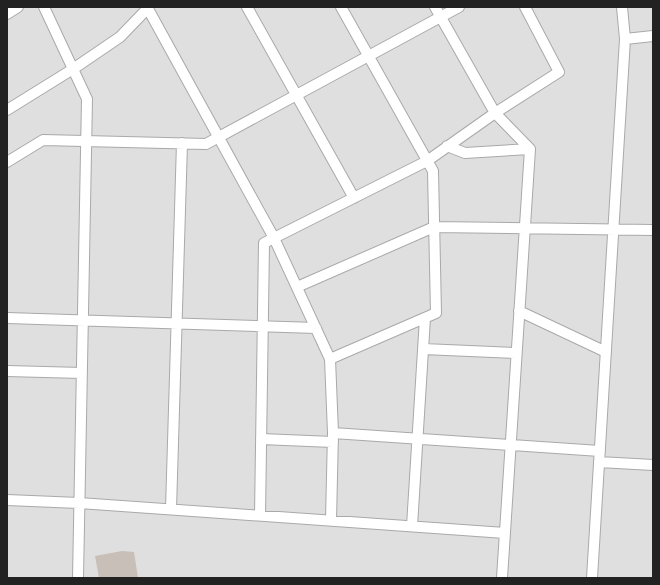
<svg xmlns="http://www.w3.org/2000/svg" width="660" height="585" viewBox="0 0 660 585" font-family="Poppins,sans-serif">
<rect width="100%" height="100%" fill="#f2efe9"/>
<path fill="#e0dfdf" d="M7,7H653V578H7Z"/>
<path fill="#c7bfb8" d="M122,551L134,552L138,578H99L95,556Z"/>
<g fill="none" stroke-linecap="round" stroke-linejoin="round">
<g stroke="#a9a9a9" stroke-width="12">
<path id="street" d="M44,7L87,99L78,578
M147,7L274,238L330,359L333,433L331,520
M247,7L354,198
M435,7L495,113L530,149L502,578
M7,14L18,7
M625,39L653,36
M7,110L73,69L120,37L148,8
M447,146L465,153L530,149
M7,162L43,140L206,144L459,7
M297,287L434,227L653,230
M519,311L606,352
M7,318L316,328
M423,349L516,353
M330,359L436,313L433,171L341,7
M7,371L82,373
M333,433L600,451
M261,439L333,442
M599,462L653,465
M7,500L79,503L505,533
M171,509L182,143
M260,515L264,243L427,161L495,113L559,72L525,7
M412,526L425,318
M592,578L625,39L622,7"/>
</g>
<use href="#street" stroke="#fff" stroke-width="10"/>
</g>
<rect width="660" height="585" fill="none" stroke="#222222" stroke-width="16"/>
</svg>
